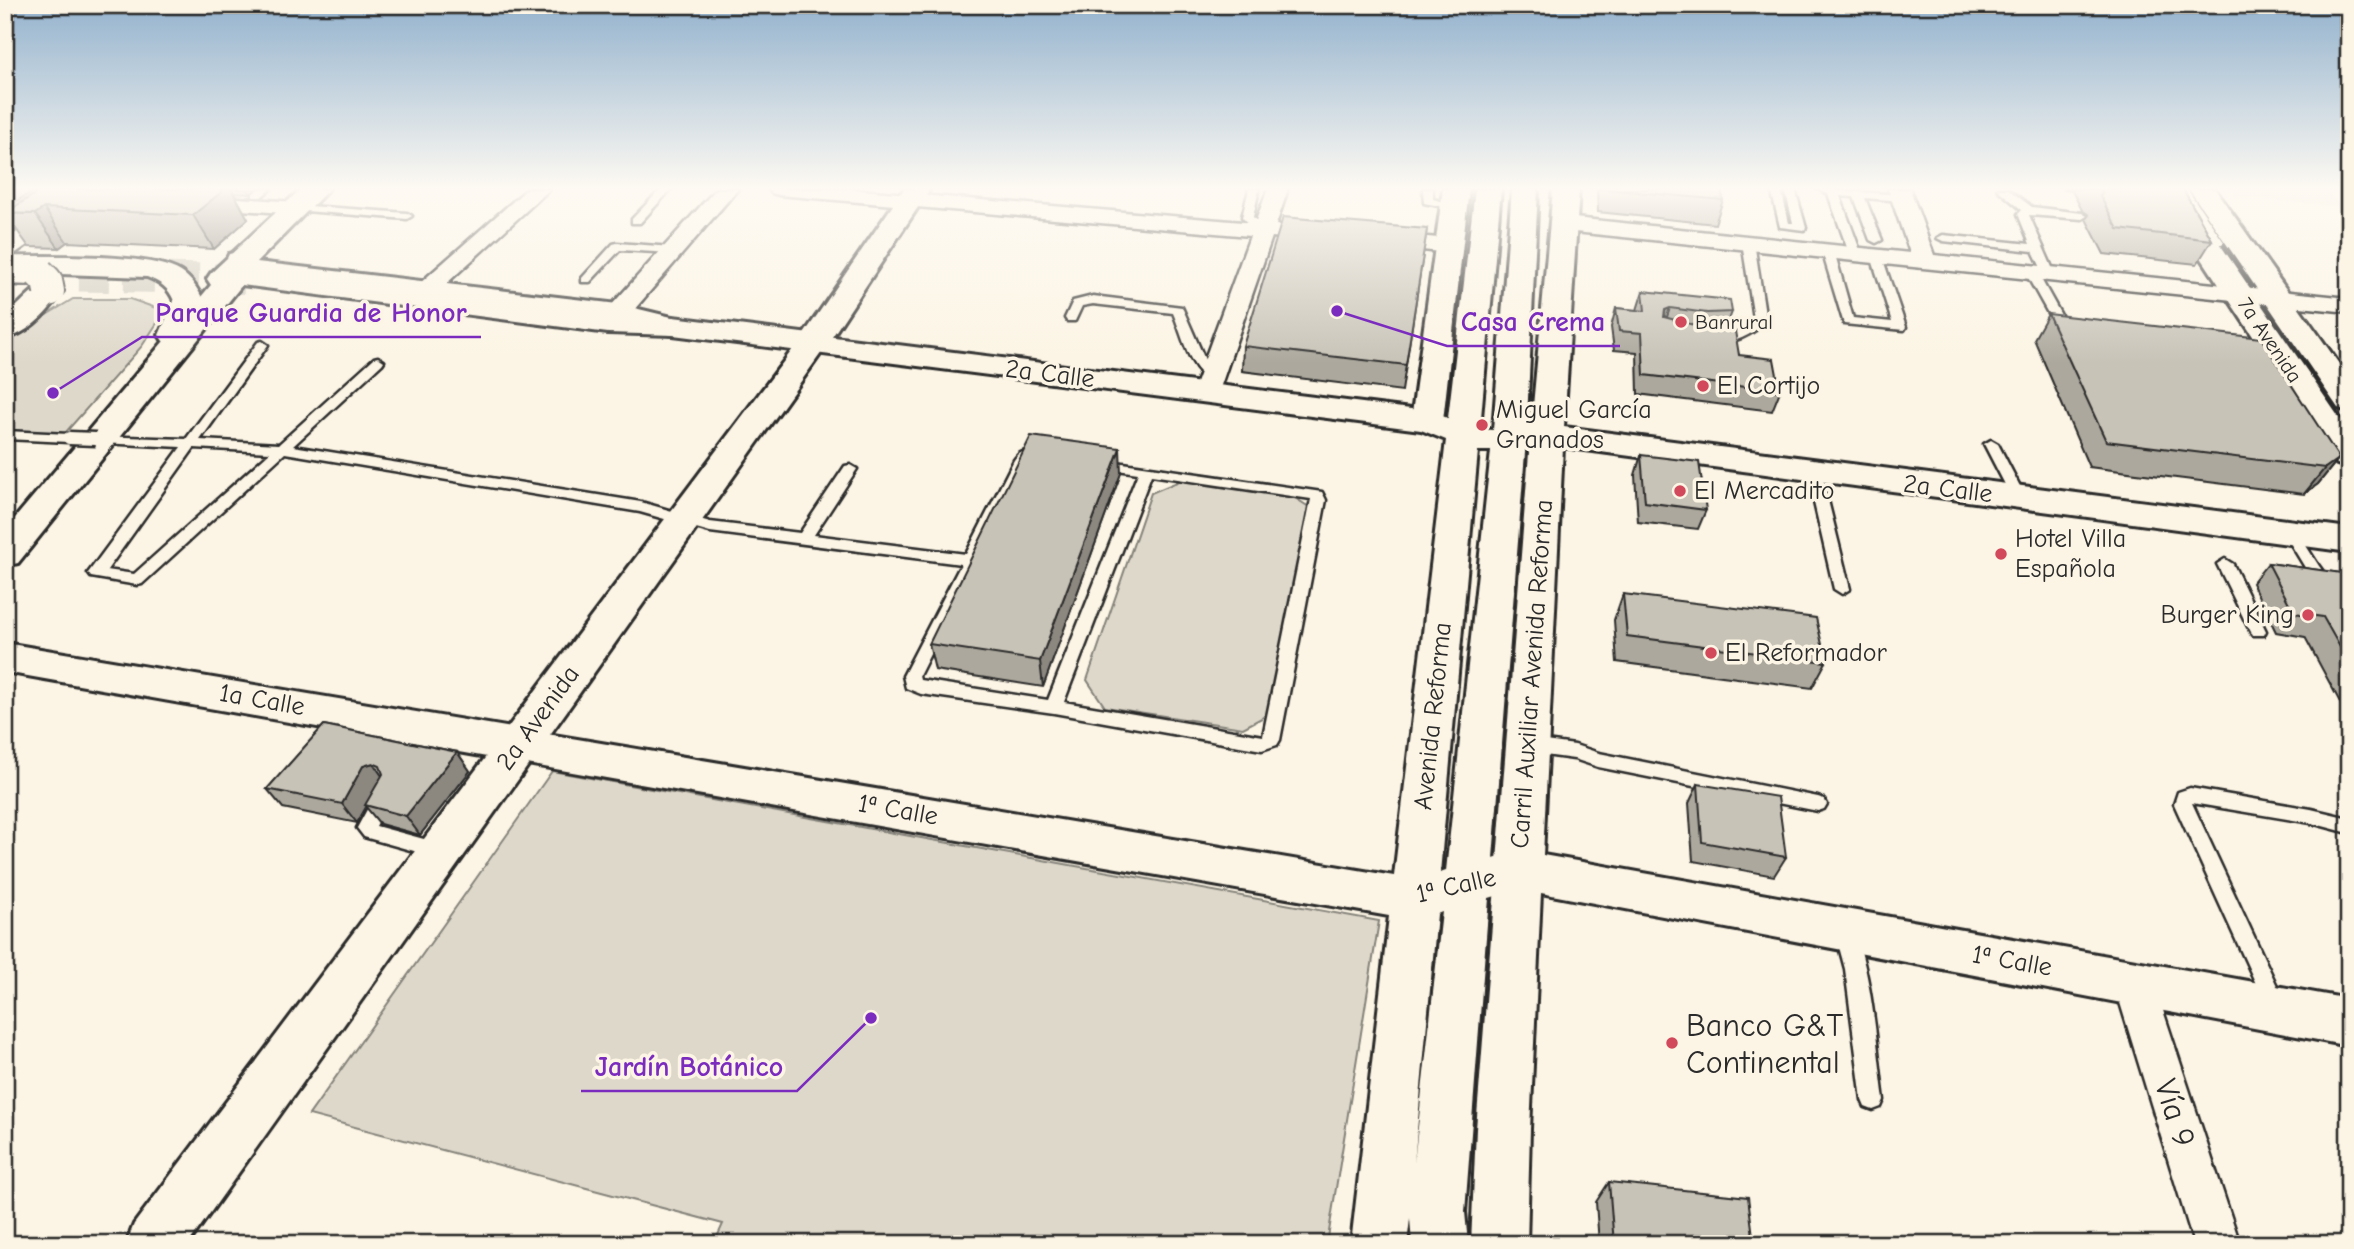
<svg xmlns="http://www.w3.org/2000/svg" width="2354" height="1249" viewBox="0 0 2354 1249" font-family="'Comic Neue',sans-serif">
<rect width="100%" height="100%" fill="#fcf5e5"/>
<filter id="ink" filterUnits="userSpaceOnUse"><feTurbulence type="fractalNoise" baseFrequency=".0143" numOctaves="2"/><feDisplacementMap in="SourceGraphic" scale="14" xChannelSelector="R" yChannelSelector="G"/><feConvolveMatrix kernelMatrix="1 2 1 2 8 2 1 2 1" color-interpolation-filters="sRGB"/></filter>
<g filter="url(#ink)">
<path fill="#ece6d7" d="M2228,189H2326L2342,207L2234,196Z"/>
<path fill="#ded8ca" stroke="#84827a" stroke-width="2" d="M73,299H130L165,311L142,346L58,441L5,440V340Z
M1184,479L1292,496L1315,511L1271,713L1243,728L1105,707L1087,680L1151,493Z
M552,771L1379,921L1327,1244H714L723,1224L309,1115Z"/>
<g fill="none" stroke-linecap="round" stroke-linejoin="round">
<path stroke="#d2cdc0" stroke-width="30" stroke-dasharray="30 15" stroke-linecap="butt" d="M34,276L251,279"/>
<g stroke="#2b2b2b" stroke-width="5">
<path id="lane" d="M259,189H271L261,197H253V193Z
M661,189H671L640,223H632V219Z
M1249,189H1259L1253,217L1264,229L1262,231H1254L1242,217Z
M1423,189H1433V199L1459,206L1454,209L1424,203Z
M1771,189H1781L1789,223H1793L1785,189H1795L1806,228L1804,230L1780,227Z
M1817,189L1903,195L1908,198L1903,201L1865,198L1882,240L1876,243L1870,240L1854,197L1840,196L1861,253L1855,256L1849,253L1828,194Z
M1997,189H2008L2032,207L2082,213L2087,216L2082,219L2029,215L2055,274L2053,276H2045L2033,251L1943,241L1937,238L1943,235L2030,244L2018,214L2022,210Z
M2177,189H2187L2224,242L2222,244H2214Z
M296,205L407,213L412,216L407,219L292,210V206Z
M1748,239L1754,242L1766,320C1754,335 1732,345 1713,342V336L1736,331L1754,319L1742,242Z
M617,243L673,247L679,250L673,253L620,250L590,282H582V278L613,244Z
M1828,248L1834,251L1853,318L1892,322L1871,256L1881,254L1906,327L1904,330L1844,324L1822,251Z
M2031,269L2037,272L2066,324L2064,327H2056L2054,324L2025,272Z
M1093,296L1182,307L1206,362L1218,376L1212,380C1189,372 1182,333 1173,313L1093,304L1082,306L1075,321H1067L1065,318L1073,301Z
M262,341L268,345L200,440L279,444L374,358L378,357L384,361L382,364L293,446L641,502L710,522L800,533L845,466L850,465L857,469L814,535L966,554L1014,460C1020,451 1024,451 1034,450L1322,492L1326,500L1280,740L1277,745L1262,750L1054,713L921,694L906,688L903,676L961,564L710,532L640,512L285,453L142,584L137,585L91,577L88,573L91,569L181,447L101,443L96,442L94,439L96,436L186,439L258,342ZM194,448L270,452L134,574L107,570ZM1034,458L1138,473L1048,700L920,680L919,676L1027,461ZM1151,475L1311,499L1263,736L1064,702Z
M5,431L69,434L76,438L69,442L5,439Z
M1991,440L1998,444L2026,498L2024,501L2019,503L2012,498L1984,444Z
M1814,468L1821,472L1850,589L1842,594L1834,589L1807,472Z
M2291,528L2296,530L2319,566L2322,570L2319,574H2309L2284,533Z
M2225,559L2233,564L2266,631L2264,635H2252L2250,631L2217,564Z
M1530,739L1575,745L1599,753L1818,797L1824,799L1827,804L1824,809L1818,811L1598,767L1574,759L1530,753L1524,751L1521,746L1524,741Z
M2190,788L2311,809L2349,818V833L2311,823L2192,803L2284,1001L2281,1008L2274,1010L2267,1008L2174,804L2178,792Z
M382,791L388,793L391,798L376,826L446,845L448,850L446,855L439,858L364,837L357,828L376,793Z
M1845,923L1852,926C1872,970 1877,1050 1884,1100L1881,1107L1873,1110L1865,1107L1862,1100L1845,969L1835,932L1838,926Z"/>
</g>
<g stroke="#2b2b2b" stroke-width="5">
<path id="street" d="M82,189H107L13,255L5,257V240Z
M527,189H550L435,294H419L415,289L419,284Z
M716,189H738L627,318L618,320L609,318L606,313L609,308Z
M768,189H849L1255,223L1268,189H1288L1276,225L1329,230L1332,235L1329,240L1321,242L1272,237L1218,394L1214,400L1205,402L1196,400L1192,394L1250,236L779,195L772,193Z
M1888,189H1910L1934,255L2349,298V312L1565,231L1557,229L1554,224L1557,219L1565,217L1910,253Z
M196,195L296,202L304,203L307,208L304,213L296,214L188,206L185,201L188,196Z
M1383,233L1450,239L1458,241L1461,246L1458,251L1450,253L1375,245L1372,240L1375,235Z
M2134,965L2148,970L2154,983L2240,1244H2194L2114,983L2120,970Z"/>
</g>
<g stroke="#2b2b2b" stroke-width="6">
<path id="secondary" d="M301,189H329L257,262L618,304L684,320L688,326L684,332L673,335L618,322L241,275C231,285 225,289 211,285L207,279L211,273Z
M904,189H930L824,349L188,1244H126L134,1224L802,337Z
M1443,189H1469L1443,421L1439,428L1427,431L1415,428L1411,421Z
M1553,189H1579L1564,427L2349,528V552L1563,447L1543,855L2349,999V1046L1541,893L1530,1129L1527,1244H1471L1476,1129L1530,440L1512,432L1508,425L1512,418L1524,415L1532,417Z
M5,256C46,257 149,252 181,272C192,279 198,290 204,301L185,341L174,344L163,341L159,335L174,301C169,288 160,282 147,277L5,272Z
M49,282L59,285L63,291C49,311 30,333 5,339V316C20,306 33,286 49,282Z"/>
</g>
<g stroke="#2b2b2b" stroke-width="6">
<path id="primary" d="M1475,189H1501L1480,429L1493,430L1512,189H1538L1526,440L1493,858L1520,851L1536,856L1543,870L1536,884L1489,898L1465,1212L1468,1244H1412L1410,1218L1407,1244H1351L1389,916L5,672V643L1394,876L1446,440L1421,430L673,335L608,333L242,285L18,563L5,566V530L221,273L229,254L239,252L249,254L253,260L250,271L608,315L673,317L1427,411L1448,418ZM1478,451H1491L1446,871L1440,873ZM1442,912L1414,1163L1437,914Z
M2156,189H2182L2349,432V467L2337,464Z
M2189,189H2215L2349,378V411L2338,408Z
M5,267L44,270L48,276L44,282L34,285L5,284Z"/>
</g>
<use href="#lane" fill="#fcf5e5" fill-rule="evenodd"/>
<use href="#street" fill="#fcf5e5" fill-rule="evenodd"/>
<use href="#secondary" fill="#fcf5e5" fill-rule="evenodd"/>
<use href="#primary" fill="#fcf5e5" fill-rule="evenodd"/>
<g stroke="#2b2b2b" stroke-width="17" stroke-linecap="butt">
<path id="lane-bridge" d="M69,438L96,439"/>
</g>
<g stroke="#2b2b2b" stroke-width="34" stroke-linecap="butt">
<path id="secondary-bridge" d="M39,273L47,281L49,291"/>
</g>
<use href="#lane-bridge" stroke="#fcf5e5" stroke-width="12"/>
<use href="#secondary-bridge" stroke="#fcf5e5" stroke-width="30"/>
</g>
<path fill="#aca89d" stroke="#2b2b2b" stroke-width="2" d="M5,189H257L250,194L234,193L248,219L214,249L67,242L59,248L29,247L16,229L5,237Z
M1597,189H1721L1723,200L1715,224L1598,212Z
M2063,189H2183L2212,240L2197,264L2104,254L2086,219L2089,215L2082,210L2072,191L2064,190Z
M1427,229L1402,391L1242,371L1243,346Z
M1643,291L1732,312L1727,325L1739,355L1780,391L1772,411L1638,394L1637,352L1614,350L1611,327L1616,308L1637,310Z
M2048,314L2339,458L2318,484L2304,494L2089,467L2034,339Z
M1641,455L1706,510L1698,529L1638,522L1635,475Z
M1121,473L1043,687L935,670L929,644Z
M2268,563L2349,574V719L2305,637L2276,632L2252,583Z
M1623,594L1826,662L1812,688L1617,662L1614,620Z
M324,725L457,752L470,771L420,835L380,824L366,807L357,823L283,808L267,789Z
M1698,784L1786,857L1774,876L1693,861L1689,803Z
M1609,1182L1754,1244H1599L1596,1202Z"/>
<path fill="#8c8880" stroke="#2b2b2b" stroke-width="2" d="M30,189H56L44,208L67,242L59,248L35,214L5,213V208Z
M225,189H231L248,219L214,249L193,215Z
M248,189H257L250,194Z
M5,214L16,229L5,237Z
M1670,308L1664,326L1665,310Z
M1120,448L1121,473L1043,687L1040,661Z
M2339,458L2318,484L2304,494L2325,468Z
M457,752L470,771L420,835L406,816Z
M373,763L387,783L378,786L357,823L342,804L363,766Z"/>
<path fill="#c8c3b7" stroke="#2b2b2b" stroke-width="2" d="M5,189H36L5,208Z
M43,189H225L193,215L44,208L35,214L5,213Z
M1604,189H1721L1723,200Z
M2098,189H2183L2212,240L2118,229L2100,196L2103,192Z
M1283,217L1427,229L1406,365L1243,346Z
M1643,291L1730,300L1732,312L1707,313L1670,308L1665,310L1664,317L1694,325H1734L1739,355L1774,359L1780,391L1644,375L1642,333L1619,331L1616,308L1645,311Z
M2048,314L2261,338L2339,458L2325,468L2106,441Z
M1031,436L1120,448L1040,661L929,644Z
M1641,455L1699,462L1706,510L1645,502Z
M2268,563L2349,574V663L2323,617L2294,613Z
M1623,594L1816,618L1826,662L1627,636Z
M324,725L457,752L406,816L365,805L383,774L380,766L373,763L363,766L342,804L267,789Z
M1698,784L1778,797L1786,857L1702,842Z
M1609,1182L1748,1197L1754,1244H1614Z"/>
</g>
<linearGradient id="sky" x2="0" y2="1"><stop stop-color="#93b2cd"/><stop offset="0.52" stop-color="#fefaf3"/><stop offset="1" stop-color="#fefaf3" stop-opacity="0"/></linearGradient>
<rect width="2354" height="363" fill="url(#sky)"/>
<g fill="#d1495b" stroke="#fcf5e5" stroke-width="2.5">
<circle cx="1681" cy="322" r="7"/>
<circle cx="1703" cy="386" r="7"/>
<circle cx="1482" cy="425" r="7"/>
<circle cx="1680" cy="491" r="7"/>
<circle cx="2001" cy="554" r="7"/>
<circle cx="2308" cy="615" r="7"/>
<circle cx="1711" cy="653" r="7"/>
<circle cx="1672" cy="1043" r="7"/>
</g>
<g text-anchor="middle" dominant-baseline="central" stroke-width="7" stroke-linejoin="round" paint-order="stroke">
<g font-size="21" fill="#2b2b2b" stroke="#fcf5e5" text-anchor="start">
<text x="1695" y="322">Banrural</text>
</g>
<g font-size="21" fill="#2b2b2b" stroke="#fcf5e5">
<text transform="translate(2270 340) rotate(56)">7a Avenida</text>
</g>
<g font-size="26" fill="#2b2b2b" stroke="#fcf5e5">
<text transform="translate(1050 374) rotate(7)">2a Calle</text>
<text transform="translate(1948 489) rotate(7)">2a Calle</text>
<text transform="translate(1532 674) rotate(-86)">Carril Auxiliar Avenida Reforma</text>
<text transform="translate(262 700) rotate(10)">1a Calle</text>
<text transform="translate(1433 716) rotate(-84)">Avenida Reforma</text>
<text transform="translate(538 718) rotate(-54)">2a Avenida</text>
<text transform="translate(898 810) rotate(10)">1ª Calle</text>
<text transform="translate(1456 886) rotate(-13)">1ª Calle</text>
<text transform="translate(2012 961) rotate(10)">1ª Calle</text>
</g>
<g font-size="26" fill="#2b2b2b" stroke="#fcf5e5" text-anchor="start">
<text x="1717" y="386">El Cortijo</text>
<text x="1496" y="410">Miguel García<tspan x="1496" dy="30">Granados</tspan></text>
<text x="1694" y="491">El Mercadito</text>
<text x="2015" y="539">Hotel Villa<tspan x="2015" dy="30">Española</tspan></text>
<text x="2294" y="615" text-anchor="end">Burger King</text>
<text x="1725" y="653">El Reformador</text>
</g>
<g font-size="32" fill="#2b2b2b" stroke="#fcf5e5" text-anchor="start">
<text x="1686" y="1025">Banco G&amp;T<tspan x="1686" dy="37">Continental</tspan></text>
</g>
<g font-size="32" fill="#2b2b2b" stroke="#fcf5e5">
<text transform="translate(2175 1113) rotate(72)">Vía 9</text>
</g>
</g>
<path fill="none" stroke="#7b2cbf" stroke-width="2.5" d="M53 393L142 337H481M1337 311L1447 346H1620M871 1018L797 1091H581"/>
<g fill="#7b2cbf" stroke="#fcf5e5" stroke-width="2.5">
<circle cx="53" cy="393" r="7"/>
<circle cx="1337" cy="311" r="7"/>
<circle cx="871" cy="1018" r="7"/>
</g>
<g font-size="28" text-anchor="middle" font-weight="bold" fill="#7b2cbf" stroke="#fcf5e5" stroke-width="7" stroke-linejoin="round" paint-order="stroke">
<text x="311" y="322">Parque Guardia de Honor</text>
<text x="1533" y="331">Casa Crema</text>
<text x="689" y="1076">Jardín Botánico</text>
</g>
<rect width="2354" height="1249" fill="none" stroke="#fcf5e5" stroke-width="28"/>
<rect x="14" y="14" width="2326" height="1221" fill="none" stroke="#2b2b2b" stroke-width="2.5" filter="url(#ink)"/>
</svg>
